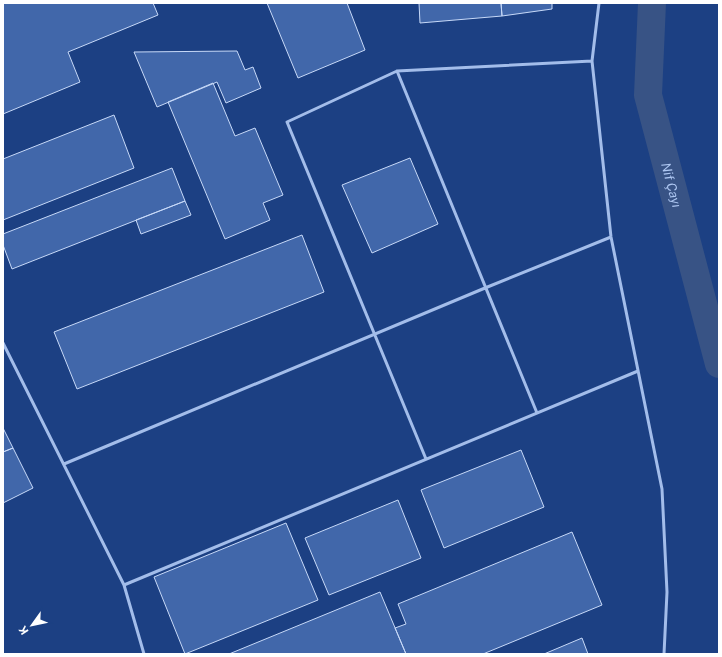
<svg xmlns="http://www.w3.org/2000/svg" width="722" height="657" viewBox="0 0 722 657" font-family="'Public Sans',sans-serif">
<rect width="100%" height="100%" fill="#1c4083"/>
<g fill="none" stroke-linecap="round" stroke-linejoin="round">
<path stroke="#385385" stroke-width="28" id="s1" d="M652,3L648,95L719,364"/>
</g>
<path fill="#4167aa" stroke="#c7d9f8" d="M3,3H153L158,15L68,52L80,82L3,114Z
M267,3H347L365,50L298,78Z
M419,3H501L502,16L420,23Z
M501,3H552V9L502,16Z
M237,51L245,70L253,67L261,88L226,103L217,82L157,107L134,52Z
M213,83L235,136L255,128L283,195L263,203L270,220L225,239L168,102Z
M114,115L134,168L3,220V159Z
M410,158L438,224L372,253L342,185Z
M172,168L185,201L12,269L3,245V234Z
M185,201L191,215L141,234L136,220Z
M302,235L324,292L77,389L54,332Z
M3,428L13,448L3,452Z
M13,448L33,488L3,503V452Z
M521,450L544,507L444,548L421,490Z
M398,500L421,558L329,595L305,538Z
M286,523L318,600L185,654L154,577Z
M572,532L602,605L483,654H406L395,628L406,624L398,604Z
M380,592L406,654H229Z
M582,638L588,654H544Z"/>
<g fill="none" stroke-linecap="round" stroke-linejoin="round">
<path stroke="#a3bdea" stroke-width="3" d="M599,3L592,61L611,237L662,489L667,592L664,654
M397,71L537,413
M3,343L124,585L144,654
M426,459L287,122L397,71L592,61
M64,464L485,288L611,237
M124,585L638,371"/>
</g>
<g text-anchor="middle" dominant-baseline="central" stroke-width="3" stroke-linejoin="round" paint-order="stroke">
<g font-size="13" font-style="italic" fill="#aec7f2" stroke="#1c4083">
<text stroke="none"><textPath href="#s1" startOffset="185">Nif Çayı</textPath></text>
</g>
</g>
<rect width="722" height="657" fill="none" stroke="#ffffff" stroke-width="8"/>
<g transform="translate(32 625) rotate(237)" stroke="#1c4083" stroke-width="3" paint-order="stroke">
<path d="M0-3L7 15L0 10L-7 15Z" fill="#ffffff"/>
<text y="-6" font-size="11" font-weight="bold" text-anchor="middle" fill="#ffffff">K</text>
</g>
</svg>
